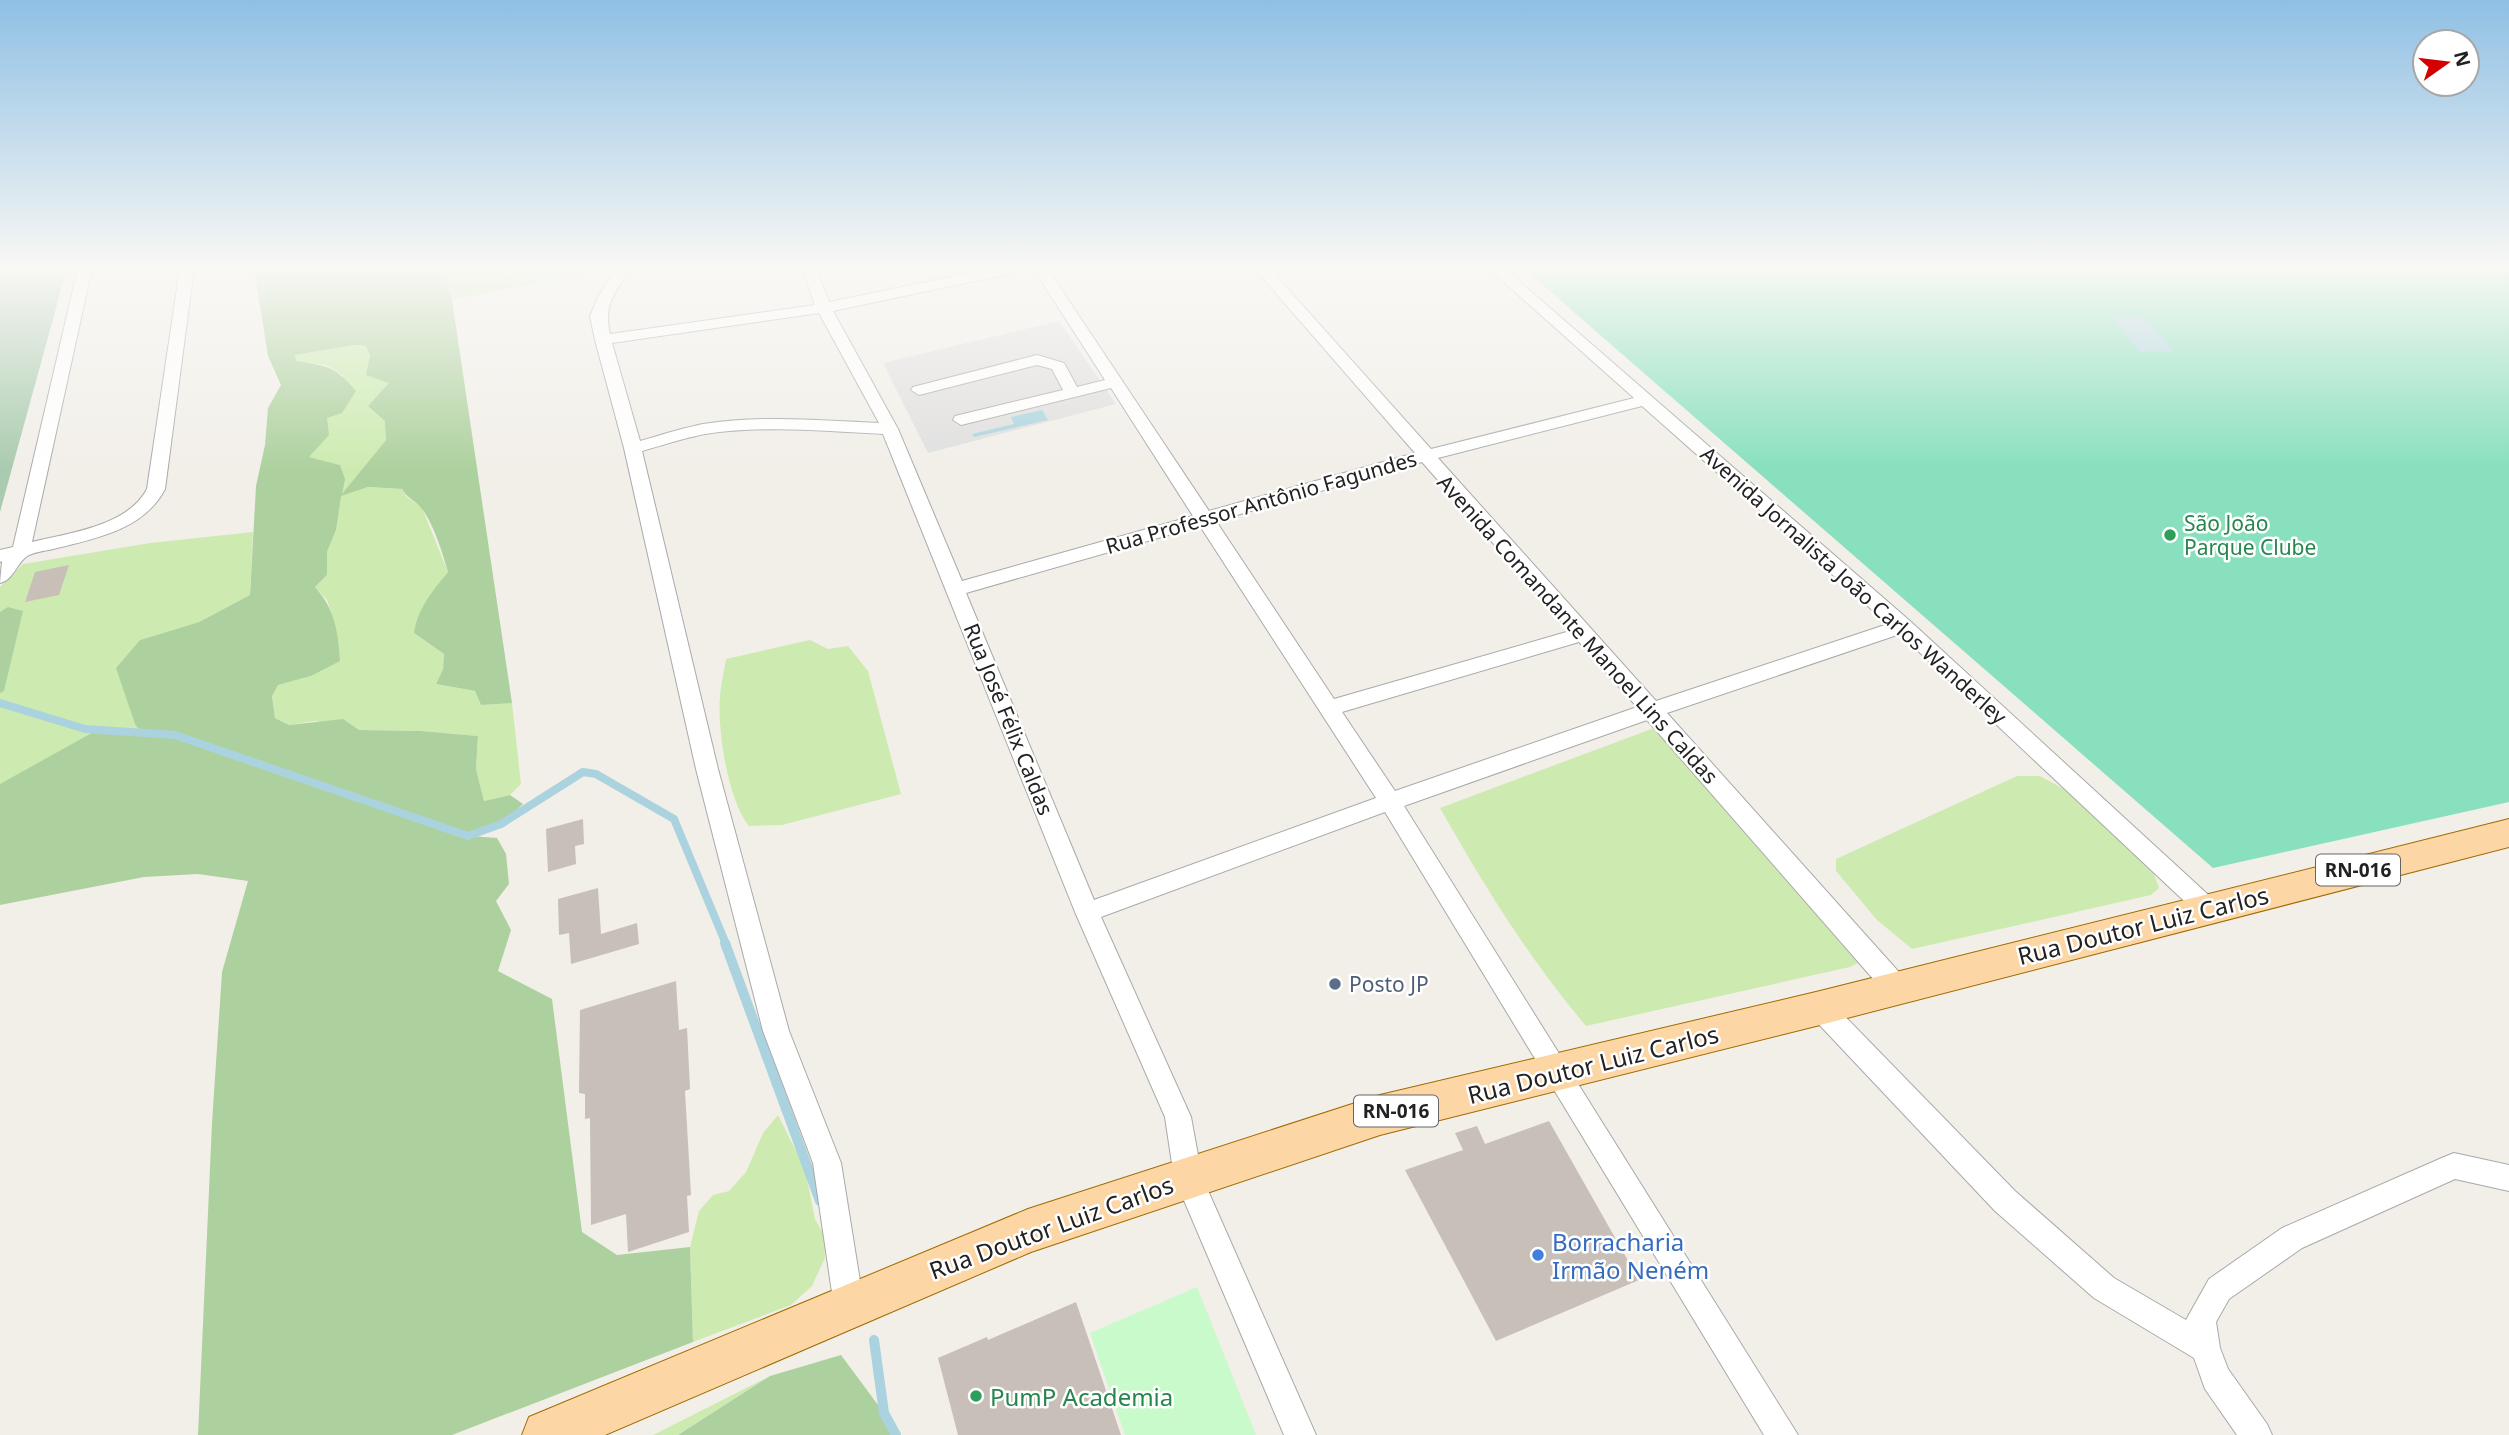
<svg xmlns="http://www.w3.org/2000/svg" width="2509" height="1435" viewBox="0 0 2509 1435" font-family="'Noto Sans',sans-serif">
<rect width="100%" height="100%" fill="#f2efe9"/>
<path fill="#e0dfdf" d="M1059,321L1116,404L928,453L883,363Z"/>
<path fill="#cdebb0" d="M448,268H614L452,300L446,278Z
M355,345L366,346L370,356L390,383L386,440L342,495L368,487L402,489L407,497L422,508L448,572C433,590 417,609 414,633L444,654L443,669L436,684L475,691L481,705L512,703L521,784L510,795L484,801L476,769L478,736L421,731L359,730L315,721L289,725L275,718L272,695L278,685L311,676L332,615L327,600L315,587L327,575V552L336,530L340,465L308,457L343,376L326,365L296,361L295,355Z
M253,532L250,595L199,622L140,640L175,735L20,774L0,784V587L23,564L150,543Z
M810,640L828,649L848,646L868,671L901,794L782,825L749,826C728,800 717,730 720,696C721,683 724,671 726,659Z
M1654,728L1836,938L1858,963L1850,967L1586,1026C1529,959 1483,884 1440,808Z
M2017,776H2040L2073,794L2154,874L2159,888L2151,895L1912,949L1877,920L1836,871V859Z
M778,1115L805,1169L815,1219L824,1235L825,1258L812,1286L791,1305L693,1342L690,1247L699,1211L713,1195L729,1191L746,1172L763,1133Z
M770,1376L678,1435H653Z"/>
<path fill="#add19e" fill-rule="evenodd" d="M254,268H448L446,278L452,300L512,703L481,705L475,691L436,684L443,669L444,654L414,633C417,609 433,590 448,572C443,554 433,523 422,509C416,501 407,498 402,489L368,487L341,496L336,530L327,552V575L315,587C335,609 338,632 340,661L311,676L278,685L272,696L275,718L289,725L343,719L359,730L421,731L478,736L476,769L484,801L510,795L523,804L501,824L471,836L497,838L506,854L509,884L496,901L511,930L498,971L552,999L582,1232L617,1255L690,1247L693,1342L452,1435H198L212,1123L222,972L248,881L198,874L144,877L0,905V784L97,730L157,734L140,731L135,724L116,668L140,640L199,622L250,595L256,486L265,445L268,408L281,385L268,356ZM355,345L366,346L370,356L366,375L389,383L368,406L385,421L386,440L342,494L345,479L340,465L309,457L329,435L327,418L342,413L356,391C336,367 326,365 296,361L295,355Z
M8,607L23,611L4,691L0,693V612Z
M841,1355L884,1413L892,1435H678L770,1376Z"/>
<path fill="#aacbaf" d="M0,268H67L0,512Z"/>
<path fill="#c8facc" d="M1197,1287L1256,1435H1125L1090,1333Z"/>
<path fill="#88e0be" d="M1523,268H2509V802L2213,868Z"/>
<path fill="#aad3df" d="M2112,317H2145L2174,352H2140Z
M1042,410L1048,420L974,437L972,434L1014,424L1011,417Z"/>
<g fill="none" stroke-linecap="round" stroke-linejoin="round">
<path stroke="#aad3df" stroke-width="8" d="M0,703L85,729L175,735L468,836L501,824L583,772L596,774L674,819L726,944"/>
<path stroke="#aad3df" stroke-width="10" d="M725,943L820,1201
M874,1340L884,1413L896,1435"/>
</g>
<path fill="#c7bfb8" d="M69,565L59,595L25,602L35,572Z
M583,819L584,844L575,846L576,864L548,872L546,829Z
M598,888L601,934L637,923L639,944L571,964L569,933L559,935L558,899Z
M676,981L679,1030L687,1028L690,1089L685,1091L691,1195L687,1196L689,1232L628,1252L626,1214L591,1225L590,1118L585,1119V1094L579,1093L580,1010Z
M1549,1121L1639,1280L1496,1341L1405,1170L1463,1150L1455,1133L1477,1126L1485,1144Z
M1076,1302L1121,1435H958L938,1358L987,1337L988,1340Z"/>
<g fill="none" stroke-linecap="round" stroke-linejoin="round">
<g stroke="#a9a9a9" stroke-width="2">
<path id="street" d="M78,268H92L32,542C69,533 128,526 147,489L180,268H194L165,489C144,530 94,539 53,549C45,551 32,552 26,557C16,565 13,580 0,583L2,561L0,562V550L13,547Z
M617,268H631C615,293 603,304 610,334L815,305L802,268H816L829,302L994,268H1024L1017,272L833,311L898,429L962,581L1193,516L1111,388L961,425L953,420L955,416L1063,390L1052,369L1037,365L919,395L911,390L913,387L1037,355L1064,363L1077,387L1105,380L1033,268H1047L1209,511L1415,453L1254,268H1269L1431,449L1634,398L1488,268H1504L1910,621L2215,901L2219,908L2215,915L2207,918L2199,915L1900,634L1667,713L1906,980L1909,988L1906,996L1897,999L1888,996L1647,720L1404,806L1798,1435H1764L1385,812L1101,917L1191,1117L1202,1177L1316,1435H1284L1174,1177L1165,1117L1075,912L883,434C824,431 764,425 705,434C684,438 663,445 642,451L718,769L789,1031L841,1163L864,1306L859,1316L849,1321L839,1316L834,1306L813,1163L763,1031L696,769L624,448L595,340L590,316L598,297ZM819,313L879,423C820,420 761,415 703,424C682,428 661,435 640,441L612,343ZM1642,406L1888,624L1656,701L1438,458ZM1422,462L1570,631L1334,699L1216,521ZM1200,526L1376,798L1094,900L966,593ZM1579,642L1637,707L1395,791L1342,712Z
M1820,997L1829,1000L2015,1191L2114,1278L2186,1320L2209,1279L2282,1228L2444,1157L2454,1153L2509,1165V1191L2455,1179L2302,1248L2229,1299L2216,1322L2220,1348L2228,1369L2267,1424L2272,1435H2237L2205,1389L2194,1358L2094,1298L1995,1211L1811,1016L1807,1008L1811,1000Z"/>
</g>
<g stroke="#a06b00" stroke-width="2">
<path id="primary" d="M2509,819V847L1820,1025L1380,1135L1031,1252L605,1435H522L529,1417L1028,1209L1380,1095L1820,991Z"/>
</g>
<use href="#street" fill="#fff" fill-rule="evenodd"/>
<use href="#primary" fill="#fcd6a4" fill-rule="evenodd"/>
</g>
<linearGradient id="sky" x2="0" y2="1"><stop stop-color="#8fc0e4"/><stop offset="0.57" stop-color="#f9f8f5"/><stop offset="1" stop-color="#f9f8f5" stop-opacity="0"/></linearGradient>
<rect width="2509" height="469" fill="url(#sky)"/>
<g fill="#2e9e5b" stroke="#fff" stroke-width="2.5">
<circle cx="2170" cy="535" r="7"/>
<circle cx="976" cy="1396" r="7"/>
</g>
<circle fill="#5c6f8a" stroke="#fff" stroke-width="2.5" cx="1335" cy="984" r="7"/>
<circle fill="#3f7fe0" stroke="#fff" stroke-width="2.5" cx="1538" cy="1255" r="7"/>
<g text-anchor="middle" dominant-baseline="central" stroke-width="5" stroke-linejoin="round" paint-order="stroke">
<g fill="#fff" stroke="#646464" stroke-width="2">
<rect x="2316" y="854.5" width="84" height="31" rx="5"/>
<rect x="1354" y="1095.5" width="84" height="31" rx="5"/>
</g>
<g font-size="19" font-weight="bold" fill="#222">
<text x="2358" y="870">RN-016</text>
<text x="1396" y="1111">RN-016</text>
</g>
<g font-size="21" fill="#222" stroke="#fff">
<text transform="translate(1261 502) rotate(-16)">Rua Professor Antônio Fagundes</text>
<text transform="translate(1854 585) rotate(42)">Avenida Jornalista João Carlos Wanderley</text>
<text transform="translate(1578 629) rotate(48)">Avenida Comandante Manoel Lins Caldas</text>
<text transform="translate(1009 719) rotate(68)">Rua José Félix Caldas</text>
</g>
<g font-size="21" fill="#27864d" stroke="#fff" text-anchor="start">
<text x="2184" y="523">São João<tspan x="2184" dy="24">Parque Clube</tspan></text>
</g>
<g font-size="21" fill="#4e5e75" stroke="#fff" text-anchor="start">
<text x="1349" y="984">Posto JP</text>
</g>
<g font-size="24" fill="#222" stroke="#fff">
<text transform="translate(2143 925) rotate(-14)">Rua Doutor Luiz Carlos</text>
<text transform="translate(1593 1064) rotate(-14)">Rua Doutor Luiz Carlos</text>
<text transform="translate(1051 1227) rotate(-20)">Rua Doutor Luiz Carlos</text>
</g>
<g font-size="24" fill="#366cbe" stroke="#fff" text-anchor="start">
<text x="1552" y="1241">Borracharia<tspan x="1552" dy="28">Irmão Neném</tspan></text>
</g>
<g font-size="24" fill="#27864d" stroke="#fff" text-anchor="start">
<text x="990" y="1396">PumP Academia</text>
</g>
</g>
<g transform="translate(2446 63) rotate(76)"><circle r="33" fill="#ffffff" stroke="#a7a7a7" stroke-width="2"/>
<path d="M0-5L12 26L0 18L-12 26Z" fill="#d40000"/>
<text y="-10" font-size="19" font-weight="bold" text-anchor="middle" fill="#222222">N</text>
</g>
</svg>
